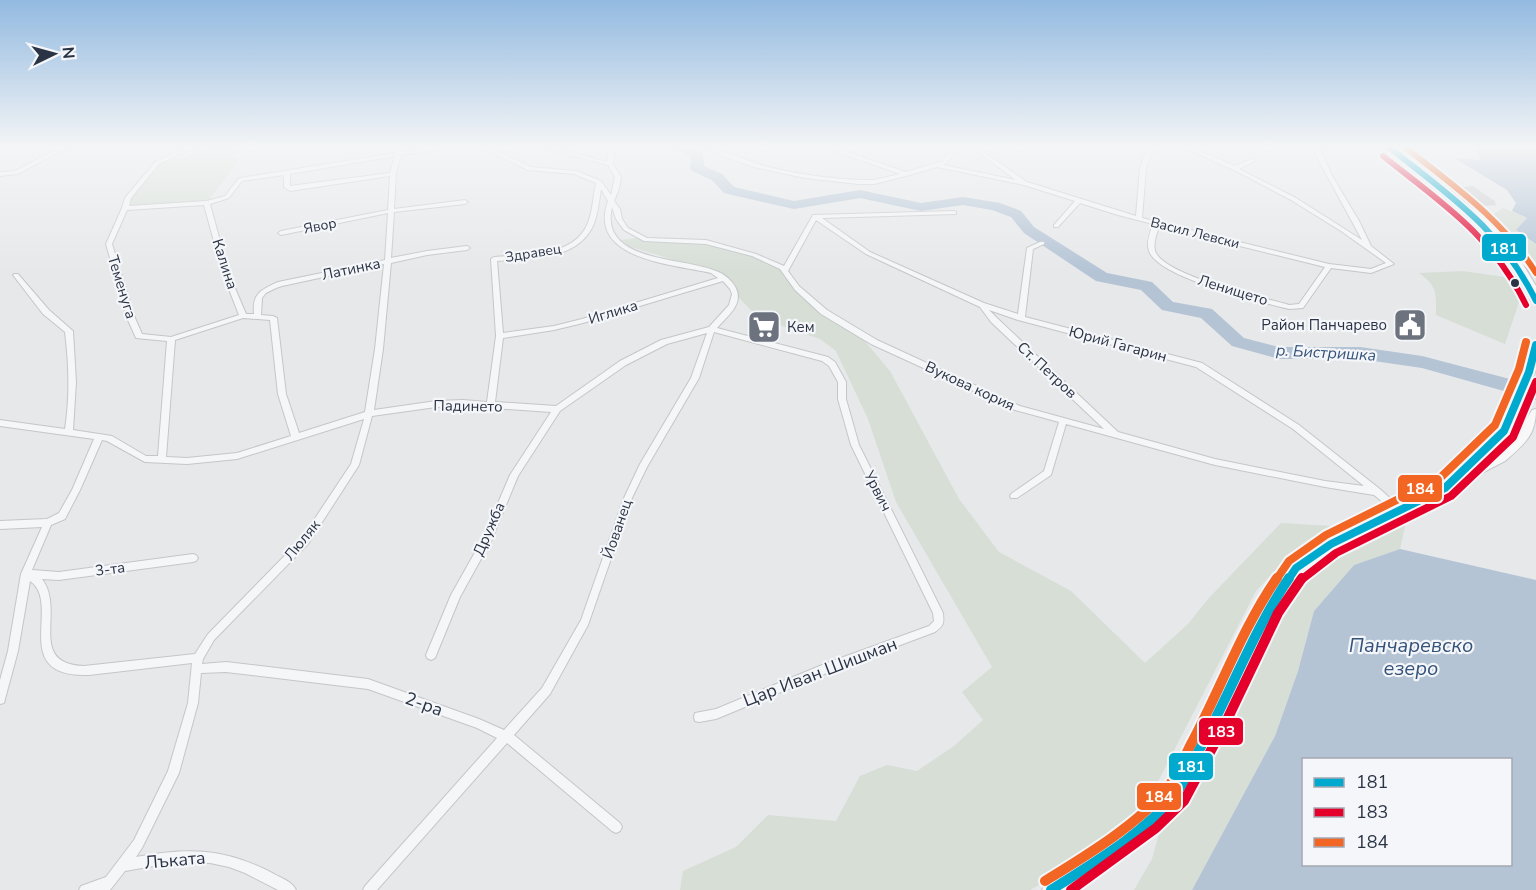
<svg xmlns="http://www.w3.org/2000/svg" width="1536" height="890" viewBox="0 0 1536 890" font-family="'Nunito Sans',sans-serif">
<rect width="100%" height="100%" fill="#e6e8ea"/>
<path fill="#d6ded6" d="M208,148L240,149L231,157L240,158L207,203L125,208L128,198L157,163L187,157Z
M1396,148H1410L1492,215L1503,208L1527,218L1516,230L1536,244V262L1503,230Z
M637,238L644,241L706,243L754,255L782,268L797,290L863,339L890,371L959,499L999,552L1071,591L1145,663L1188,624L1208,599L1281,523L1331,526L1321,542L1290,555L1256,591L1148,801L1048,880L1030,890H680L683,871L736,847L768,815L836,821L860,776L887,765L917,771L954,746L983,720L962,692L992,667L896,502L868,419L836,351L820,339L759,318L735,294L733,288L713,272L628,246L619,240Z
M1463,271L1510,278L1520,299L1505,344L1436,315C1436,294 1438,286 1419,273Z
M1407,517L1400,549L1354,565L1314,611L1298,671L1275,736L1192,890H1134L1152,859L1161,827L1182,800L1234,702L1265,632L1291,588L1310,569L1339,548Z"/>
<path fill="#b4c4d5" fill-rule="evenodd" d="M1475,148H1536V244L1516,230L1527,218L1512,211L1516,203L1507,190L1454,158L1481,160Z
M1400,549L1536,580V890H1192L1275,736L1298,671L1314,611L1354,565ZM1304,760H1510V864H1304Z"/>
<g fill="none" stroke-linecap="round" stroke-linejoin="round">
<path fill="#b4c4d5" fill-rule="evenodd" d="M672,148H691L703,152L704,166L722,174L734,187L794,201L860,190L921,203L963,197L1000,203L1021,211L1034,227L1107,273L1152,282L1173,302L1212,309L1244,338L1279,347H1360L1422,356L1536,386V400L1422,368L1360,359H1279L1232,346L1201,318L1162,310L1141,290L1096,281L1024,233L1011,217L992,210L963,205L921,211L860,198L794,209L724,193L712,180L692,171L690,168L691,157Z"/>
</g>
<path fill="#ced0d3" d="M1473,186L1496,202H1494L1497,205L1483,206L1461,187Z
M756,318L763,321L780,329L772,336L748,326Z"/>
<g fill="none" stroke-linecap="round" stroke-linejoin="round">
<g stroke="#c4c6c8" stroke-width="2">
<path id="minor" d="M59,148H66L18,174L0,176V172L15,171Z
M187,148H194L159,164L131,198L129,206L207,201L225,196L238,179L240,178L396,153L397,148H403L402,152L426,148H438L435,150L401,155L396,174L394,209L465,200L468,202L465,204L394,212L391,258L427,251L467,246L470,248L467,250L427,255L391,263L383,349L374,410L436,401L463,400L487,402L496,336L491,259L494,257C524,254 572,258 587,225C593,212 593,196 596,183L574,174L528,170L483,148H490L531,167L577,171L601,181L611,195L615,177L608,165L544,148H553L607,162L609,148H615L613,164L621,177L619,189L614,201L620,209L622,219L628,228L647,238L706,240L756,254L784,266L813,215L954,211L956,212V214L822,218L870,252L984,303L1018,314L1027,248L1040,242H1044V244L1033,249L1025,317L1202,363L1299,425L1381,490L1403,510L1402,513L1399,514L1396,513L1374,495L1325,487L1215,465L1066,424L1051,475L1017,498H1011L1010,496L1011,494L1044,471L1059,422L1015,410L871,344L821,314L795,290L780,269L752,256L706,244L644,241L624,230L616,219L612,207C599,263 684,257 716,271C724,274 730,279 734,285C739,292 739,300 735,307C731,314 723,321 717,328L828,357L835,362L846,382V399L859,445L943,613C944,624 944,625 935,632L834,670L716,719L699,722L695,721L694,717L695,713L716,709L827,663L929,626L934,621L933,613L851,445L838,399V382L829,366L822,361L714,332L699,378L647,467L632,498L588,625L550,694L514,735L620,823L622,827L620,831L616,833L612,831L507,743L377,890H363L365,886L497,738L477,728L368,689L226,672L201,673L198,703L179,773L142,848L136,857C188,847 226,848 274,874C281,878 293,882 296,890H278L245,873L229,867L210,863L191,862L171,863L125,871L110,890H79L81,886L106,877L134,840L168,771L188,703L192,663L89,675C7,678 63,603 30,581L18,651L5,699L4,703L0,704V680L8,651L21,574L42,527L0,529V521L47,519L59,513L72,490L94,439L0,426V420L65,429C70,397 69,364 65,332L43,314L13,275L14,274H18L49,310L73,331L76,382L73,430L112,436L146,456H158L167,341L136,338L127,318L106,244L122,208L125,198L155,162ZM395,156L390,173L290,186V174ZM284,175V187L290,191L390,176L388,210L281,231L278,233L281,235L388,213L385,260L278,282C260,290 252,294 254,314H246L229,274L210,204L229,198L242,181ZM601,189L608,201C587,260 673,264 711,273L718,278L582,319L554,326L503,333L497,261C530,258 576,261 593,226C598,215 599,201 601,189ZM204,205L223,274L239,315L171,337L142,334L135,318L112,244L127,210ZM816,220L866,254L980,307L991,322L1104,429L1020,406L877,340L827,310L799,286L788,271ZM384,264L375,349L365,412L299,433L286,394L277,318L273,316L261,315L262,298L266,293L276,288L282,286ZM723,281L730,289L732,294L729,305L709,327L661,340L620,361L556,406L495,402L503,338L554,330L583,323ZM989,310L1018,320L1196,367L1293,429L1364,486L1325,481L1215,459L1118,432L997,318ZM243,318L270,320L278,394L291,436L237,453L187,458L166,457L175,340ZM707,333L691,378L640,464L624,498L581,620L542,688L504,730L479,719L368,679L226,662L202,664L203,659L214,640L308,544L359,465L372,416L436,407L463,406L551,412L510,475L483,538L451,595L426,655L427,658L431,660L435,658L460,597L492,539L518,476L560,411L626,365L667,344ZM364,419L351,464L302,538L208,634L195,654L84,666C26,664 66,610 42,579L59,580L193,562L196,561L198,558L196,555L193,554L59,572L32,570L51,525L65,519L80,490L102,440L107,441L145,462L187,464L237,459Z
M707,148C719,147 747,161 761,165C794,174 829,179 864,180H874L900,174L843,154L836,148H842L847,152L906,172L943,161L951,148H957L947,163L943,165L1016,180L972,148H978L1027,182L1136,216L1140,168L1147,148H1153L1146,168L1142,218L1329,264L1371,269L1386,263L1341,231L1291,200L1240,173L1185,148H1192L1235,166L1251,159H1255V161L1239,169L1296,198L1362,240L1319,161L1314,148H1320L1331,174L1359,221L1371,246L1394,264L1371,273L1331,268L1303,308L1289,309C1262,302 1158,278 1149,251C1146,243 1150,232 1153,224L1118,215L1080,203L1058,227H1054V225L1075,201L1024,185L937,167L906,176L874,184H858L805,178L754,167L723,156ZM1159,226L1325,267L1299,304L1289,305C1262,297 1169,277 1156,253C1152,245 1157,234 1159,226Z"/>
</g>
<g stroke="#c4c6c8" stroke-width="2">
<path id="secondary" d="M1386,148H1395L1507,235L1536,267V276L1533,275L1522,263L1536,286V304L1531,301L1527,288L1507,255L1512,252L1501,239Z
M1536,341L1535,372L1510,431L1478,464C1507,450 1516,438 1532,410L1536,409C1536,436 1524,444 1505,461L1336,548L1301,572L1274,612L1220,727L1181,801L1156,826L1100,869L1067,890H1042L1045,884L1088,857L1144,814L1169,789L1210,717L1264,604L1291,564L1326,540L1451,478L1453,474L1499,429L1523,372L1531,345Z"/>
</g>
<use href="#minor" fill="#f5f6f7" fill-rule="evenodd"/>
<use href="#secondary" fill="#f8f8f8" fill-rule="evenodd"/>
<g stroke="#f4f6f9" stroke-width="10">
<path id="bus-1-far2" d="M1390,148C1451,197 1500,228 1536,301"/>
</g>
<g stroke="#f4f6f9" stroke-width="12">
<path id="bus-1-far1" d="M1288,580L1296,568L1331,544L1445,488L1504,431L1529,372L1536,345"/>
</g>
<g stroke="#f4f6f9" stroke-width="14">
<path id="bus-1" d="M1051,890C1093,863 1142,835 1174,796C1184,784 1191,766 1198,752C1230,695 1252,633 1289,578"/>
</g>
<g stroke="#f4f6f9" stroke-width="10">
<path id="bus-2-far2" d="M1383,156C1442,203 1492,235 1526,305"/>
</g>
<g stroke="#f4f6f9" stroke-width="12">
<path id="bus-2-far1" d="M1301,580L1336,553L1451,496L1513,437L1536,382"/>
</g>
<g stroke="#f4f6f9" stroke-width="14">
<path id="bus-2" d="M1071,890L1156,828L1184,801L1224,726L1278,613L1302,578"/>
</g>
<g stroke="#f4f6f9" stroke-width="10">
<path id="bus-3-far2" d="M1406,148C1454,186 1503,220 1536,273"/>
</g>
<g stroke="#f4f6f9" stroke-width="12">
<path id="bus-3-far1" d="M1276,580L1289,561L1326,535L1439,479L1495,425L1519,369L1526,342"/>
</g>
<g stroke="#f4f6f9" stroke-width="14">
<path id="bus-3" d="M1045,881C1084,857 1137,825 1166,790C1176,778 1183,760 1190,746C1220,691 1241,630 1277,578"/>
</g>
<use href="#bus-1-far2" stroke="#00a9ce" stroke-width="6"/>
<use href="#bus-1-far1" stroke="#00a9ce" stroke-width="8"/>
<use href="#bus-1" stroke="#00a9ce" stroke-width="10"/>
<use href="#bus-2-far2" stroke="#e4002b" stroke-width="6"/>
<use href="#bus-2-far1" stroke="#e4002b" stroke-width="8"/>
<use href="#bus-2" stroke="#e4002b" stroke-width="10"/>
<use href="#bus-3-far2" stroke="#f26522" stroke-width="6"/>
<use href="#bus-3-far1" stroke="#f26522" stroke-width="8"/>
<use href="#bus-3" stroke="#f26522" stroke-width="10"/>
</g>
<linearGradient id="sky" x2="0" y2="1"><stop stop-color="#93bae0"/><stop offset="0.54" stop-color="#f4f5f6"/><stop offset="1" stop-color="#f4f5f6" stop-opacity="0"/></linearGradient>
<rect width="1536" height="272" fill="url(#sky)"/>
<defs>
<g id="civic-square" transform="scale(1.725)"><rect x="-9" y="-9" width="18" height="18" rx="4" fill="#6c737f" stroke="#f4f6f9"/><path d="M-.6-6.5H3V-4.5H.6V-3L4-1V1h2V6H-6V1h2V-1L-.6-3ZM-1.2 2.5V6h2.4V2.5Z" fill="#fff"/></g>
<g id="supermarket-square" transform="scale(1.725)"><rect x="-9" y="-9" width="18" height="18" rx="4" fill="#6c737f" stroke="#f4f6f9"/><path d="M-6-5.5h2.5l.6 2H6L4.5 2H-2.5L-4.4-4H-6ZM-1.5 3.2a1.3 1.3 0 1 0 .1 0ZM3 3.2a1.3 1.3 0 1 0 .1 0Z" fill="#fff"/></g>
</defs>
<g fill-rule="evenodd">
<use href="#civic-square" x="1410" y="325"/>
<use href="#supermarket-square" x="764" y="327"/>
</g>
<circle fill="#2b3445" stroke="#f4f6f9" stroke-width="2" cx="1515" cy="283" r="5"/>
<g text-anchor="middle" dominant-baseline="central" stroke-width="4.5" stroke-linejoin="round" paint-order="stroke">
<g font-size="14" fill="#2b3445" stroke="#f4f6f9">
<text transform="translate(320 226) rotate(-11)">Явор</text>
<text transform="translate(1195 233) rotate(14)">Васил Левски</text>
<text transform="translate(533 253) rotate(-9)">Здравец</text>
</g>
<g font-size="15" fill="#2b3445" stroke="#f4f6f9">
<text transform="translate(225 264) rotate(72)">Калина</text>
<text transform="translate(351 269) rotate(-12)">Латинка</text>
<text transform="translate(122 287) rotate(73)">Теменуга</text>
<text transform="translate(1233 290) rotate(17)">Ленището</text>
<text transform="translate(613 312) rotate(-17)">Иглика</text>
<text transform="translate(1118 344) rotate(15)">Юрий Гагарин</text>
<text transform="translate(1047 370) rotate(43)">Ст. Петров</text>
<text transform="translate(970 386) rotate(25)">Вукова кория</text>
<text transform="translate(468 406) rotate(1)">Падинето</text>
<text transform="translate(878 491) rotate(63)">Урвич</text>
<text transform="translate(489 529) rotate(-66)">Дружба</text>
<text transform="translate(617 529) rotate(-71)">Йованец</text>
<text transform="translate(302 540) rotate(-51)">Люляк</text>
<text transform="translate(110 569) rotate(-7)">3-та</text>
</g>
<g font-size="15" fill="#2b3445" stroke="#f4f6f9" text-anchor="end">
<text x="1387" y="325">Район Панчарево</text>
<text x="787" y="327" text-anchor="start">Кем</text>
</g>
<g font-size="16" font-style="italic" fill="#34527a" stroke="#f4f6f9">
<text transform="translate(1326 353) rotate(3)">р. Бистришка</text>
</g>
<g font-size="18" fill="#2b3445" stroke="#f4f6f9">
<text transform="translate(820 672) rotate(-21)">Цар Иван Шишман</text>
<text transform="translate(424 704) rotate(20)">2-ра</text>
<text transform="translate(175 860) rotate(-5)">Лъката</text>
</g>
<g font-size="20" font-style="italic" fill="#34527a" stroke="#f4f6f9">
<text x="1411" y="645">Панчаревско<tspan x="1411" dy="23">езеро</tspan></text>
</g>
</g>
<g stroke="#f4f6f9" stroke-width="2">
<rect x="1481" y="233" width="46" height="29" rx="6" fill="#00a9ce"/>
<rect x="1397" y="474" width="46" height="29" rx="6" fill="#f26522"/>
<rect x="1198" y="717" width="46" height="29" rx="6" fill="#e4002b"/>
<rect x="1168" y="752" width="46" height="29" rx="6" fill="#00a9ce"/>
<rect x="1136" y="782" width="46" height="29" rx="6" fill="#f26522"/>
</g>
<g font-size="16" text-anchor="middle" font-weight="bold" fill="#fff">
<text x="1504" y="254">181</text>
<text x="1420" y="494">184</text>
<text x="1221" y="737">183</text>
<text x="1191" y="772">181</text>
<text x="1159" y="802">184</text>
</g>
<rect x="1302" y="758" width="210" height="108" fill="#f4f6f9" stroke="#a4a8b1" stroke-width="1.5"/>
<rect x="1314" y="778" width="30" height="9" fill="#00a9ce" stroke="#a4a8b1" stroke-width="1.5"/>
<text x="1356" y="788" font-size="18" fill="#2b3445">181</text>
<rect x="1314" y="808" width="30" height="9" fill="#e4002b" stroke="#a4a8b1" stroke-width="1.5"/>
<text x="1356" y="818" font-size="18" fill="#2b3445">183</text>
<rect x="1314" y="838" width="30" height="9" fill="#f26522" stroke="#a4a8b1" stroke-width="1.5"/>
<text x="1356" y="848" font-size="18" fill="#2b3445">184</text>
<g transform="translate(54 54) rotate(85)" stroke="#f4f6f9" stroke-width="4.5" paint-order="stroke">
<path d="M0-4.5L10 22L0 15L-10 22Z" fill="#2b3445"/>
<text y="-9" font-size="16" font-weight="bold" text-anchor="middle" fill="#2b3445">N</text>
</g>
</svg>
